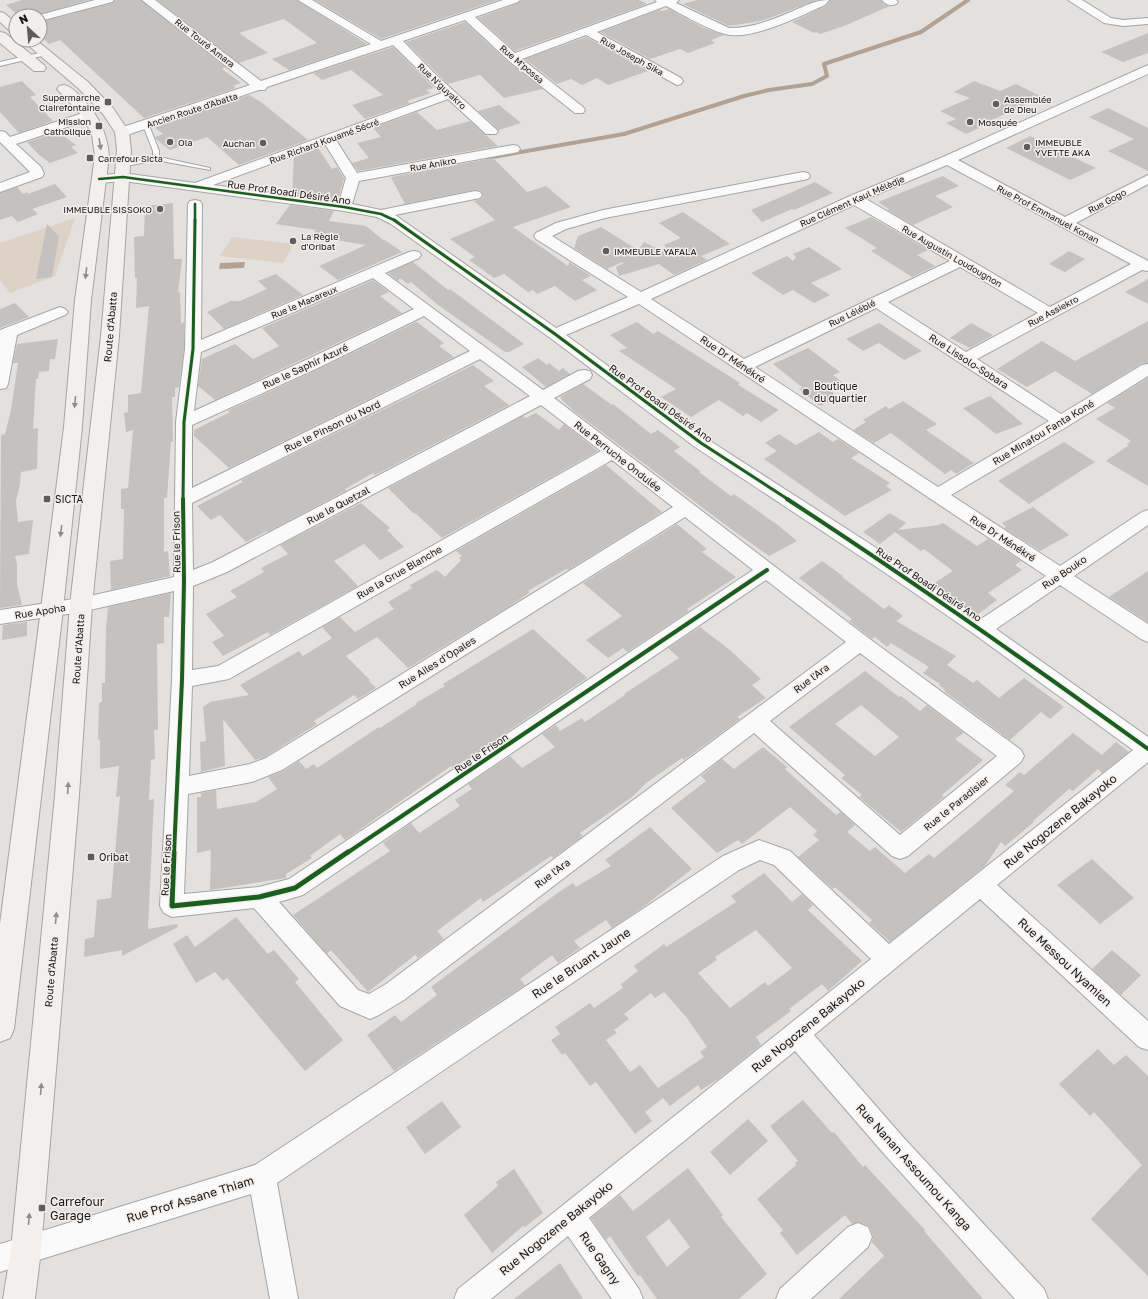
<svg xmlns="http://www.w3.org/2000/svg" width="1148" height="1299" viewBox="0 0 1148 1299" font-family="'Golos Text',sans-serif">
<rect width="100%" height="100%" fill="#e3e1df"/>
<path fill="#ded1c6" d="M75,218L55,276L10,293L0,280V243Z
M232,237L294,244L283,263L220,256Z"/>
<path fill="#b3a293" d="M245,262L244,268L219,269L220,263Z"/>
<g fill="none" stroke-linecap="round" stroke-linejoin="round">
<path stroke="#b3a293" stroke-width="4" d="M487,158L624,134L744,96L769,90L812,84L827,76L824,64L921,32L968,0"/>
</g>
<path fill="#c3c2c0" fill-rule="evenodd" d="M22,0H89L35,16H19L6,5Z
M116,0H141L225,67L222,69L241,83L233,86L236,88L144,118L60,40L49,44L40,35V22L112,3Z
M157,0H297L367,44L289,70L272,59L317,43L284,19L239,33L268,53L239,63Z
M315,0H498L381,39Z
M522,0H639L647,4L515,51L478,18L518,3Z
M697,0H817L761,21L729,26L683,4Z
M830,0H881L884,4L890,6L844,26L820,34L816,32L814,33L792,22L826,6Z
M669,9L702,27L724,35L711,40L715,43L688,53L680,49L650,59L601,32L659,10L662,11Z
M465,22L508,62L543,89L504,98L480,75L448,84L406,42Z
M1148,33V53L1123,62L1101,52Z
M586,37L648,71L608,85L597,78L582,85L571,79L557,84L525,59Z
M393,47L434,88L426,90L431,93L407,101L410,103L365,119L352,105L383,95L351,70L322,80L313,73Z
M22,81L36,95L30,97L53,121L19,133L0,112V87Z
M974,81L1000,91L1016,84L1042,97L992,120L995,121L966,134L946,123L956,119L940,111L970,98L954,92Z
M249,95L261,102L308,140L239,165L207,137L170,150L156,139L155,137L163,134L154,127Z
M499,105L521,123L499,130L478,111Z
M1108,108L1148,128V171L1108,151L1134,139L1089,117Z
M417,112L437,130L470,121L498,146L358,171L352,163L369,158L357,143L381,137L373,128Z
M58,132L76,145L71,147L78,153L50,163L38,154L27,142Z
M1030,136L1064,153L1096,168L1070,180L1006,148Z
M318,148L332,169L337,167L344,178L338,200L292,194L294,157Z
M493,158L527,192L546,186L571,207L513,227L568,266L569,262L591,276L582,280L597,290L575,301L560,290H559V289L555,286L537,294L533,290L528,292L504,274L494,278L469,260L475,257L450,239L495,220L474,201L481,199L483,196L481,191L475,190L405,204L391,177Z
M943,176L959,186L935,196L953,207L913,225L887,210L889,209L878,202Z
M815,182L833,193L794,210L792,209L762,222L751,210Z
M55,184L67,197L32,209L38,214L18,222L12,216L0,220V193L17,187L23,194L27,192L28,194Z
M173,203L174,259H182L178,293L180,292L181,324L184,322V349L179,387L175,388V397H172L173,442H171L167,498H164V552L168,551L170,576L111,590L110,561L123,559L124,509H121V489L128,488L133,430L126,432L124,413L128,412V395L141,393L149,306L136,308L137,278H135L134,237L144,236L145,206Z
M290,205L334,211L329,221L366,226L383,240H385L402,252L338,280L319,266L366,245L311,236L316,230L276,224Z
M683,212L730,244L701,256L707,260L674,275L659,264L619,276L616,267L624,263L622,262L607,269L574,248L578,236L601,227L644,254H645L639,249L644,242L675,258L664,245L681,238L659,223Z
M871,217L928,250L917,255L935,266L912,277L871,251L877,248L845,228Z
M47,224L59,236L52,277L36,279Z
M809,247L842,269L811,283L830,295L814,303L793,290L783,295L751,273L787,256L793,261L796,257L793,254Z
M1069,251L1085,259L1065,272L1049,264Z
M413,262L448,290L450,289L524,344L509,352H505L438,305L411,282L408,284L400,278L398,281L388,273Z
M276,274L303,295L224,329L207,312L231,301H240L267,289L258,281Z
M1148,279V304L1125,292Z
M373,280L389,292L380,296L402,313L215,400L198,386L202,359L235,344L253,359L279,346L262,328Z
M15,303L29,317L0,328V309Z
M1148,321V363L1141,364L1092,394L1055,371L1027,387L997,369L1042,341L1075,361Z
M417,322L444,343L439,346L454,357L229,468L194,436V430L230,412L227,411L321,368L414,323Z
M637,322L653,334L658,331L740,383L738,385L779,410L761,422L747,413L743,416L719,400L691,417L661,397L676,389L619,351L627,348L610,335Z
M879,323L922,351L904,360L879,343L863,351L846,339Z
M971,323L993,335L970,348L950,338Z
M58,339L55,359H50L49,371L39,372L38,379H36L33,429L38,428L37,469L21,472L20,484L16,501L18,522L33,520L29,554L15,556L17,564V584L22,605L0,608L1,435L5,434L11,410L18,363H13L17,344Z
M808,348L840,372L833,375L842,382L829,388L831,389L830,390L839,398L820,406L799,389L803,388L773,364Z
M538,358L547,365L549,363L559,371L563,368L570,374L546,387L522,367Z
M473,365L494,381L484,386L509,405L375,475L373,473L345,489L347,490L268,532L267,531L246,542L220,515L211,520L197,506L243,482L241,480Z
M1148,378V486L1106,461L1129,445L1127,444L1131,441L1096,419L1115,408L1107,403Z
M583,384L612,405L613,404L651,434L658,430L680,447L674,451L700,471L699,472L731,496L734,494L779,526L797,541L769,556L727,526L574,411L561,399H562L560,397Z
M990,396L1023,424L996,434L963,408Z
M903,401L937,424L926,430L974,463L956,474L951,470L945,474L891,433L874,443L853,430L866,422L863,420L886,406L889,409Z
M536,413L559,430L564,424L598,451L442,538L415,513L414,514L388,488L523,416L526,418Z
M819,432L833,442L838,439L859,453L851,458L890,483L886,486L892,490L845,516L764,459L777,451L765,443L779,434L796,445Z
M1064,442L1095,462L1029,504L998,481Z
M606,465L662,512L568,570L566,569L528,591L530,592L507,608L408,668L377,637L346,656L370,680L369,681L376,688L358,699L354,695L314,721L317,724L265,757L255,760L223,719L225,766L201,772L200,742L206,741L203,707L210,702L249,695L240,685L299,651L303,656L332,638L322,627L340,617L355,632L394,609L388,602L412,588L410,585L437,570L445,577L461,560L459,558L462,556L456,551Z
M361,503L390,528L387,530L404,547L380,560L364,544L334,561L358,586L270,635L268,632L223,656L212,642L224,636L206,614L237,597L230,591L264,572L261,568L288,554L280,545Z
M1033,507L1069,535L1040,551L1004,528L1006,527L1002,523Z
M890,513L906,523L898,530L939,525L943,523L977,546L988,539L1021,561L1015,565L1022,570L988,593L997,600L977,615L933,584L953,571L924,549L921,551L895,532L880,544L863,532Z
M677,524L707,549L702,552L736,577L687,609L689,611L627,652L623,648L608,658L586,640L622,616L583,583Z
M822,561L843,576L842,577L884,609L889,605L903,616L896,621L956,656L947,665L973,683L977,680L999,698L1024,678L1064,707L1050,719L1041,712L1010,740L944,691L945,690L939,685L940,684L923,673L929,667L891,643L887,647L875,637L872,639L849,621L852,619L799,578Z
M1148,571V622L1109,597Z
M171,593L169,617H164V643L157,644L158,730H154L155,759L151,760L149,800L154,799L148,929L177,924L178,927L122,956V950L84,957L85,939L94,937L97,900L111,898L120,796L116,797L119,766L100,769V739L98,740L99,703L102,702V683H105L106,629L108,607Z
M27,622V636L2,640L3,625Z
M700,627L730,650L761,679L752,685L766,698L737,717L740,719L684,760L682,758L646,783L632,797L580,833L583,836L553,858L551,856L483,902L481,898L437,931L444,939L418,958L415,955L368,992L331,950L327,954L293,915L390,851L383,843L411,823L419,833L460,806L455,800L472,789L468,784L510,756L522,768L555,747L542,734L556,725L560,731L582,718L585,722L625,695L624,694L679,658L668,648Z
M533,629L587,678L453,768L451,766L345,840L340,834L310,856L312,858L286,874V878L210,890L211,850L197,853V797H201V793L216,790L217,809L256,802L277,789L268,777L283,771L299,761L306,769L314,764L317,768L379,727L380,728L417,704L416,703L445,686L443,684Z
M865,671L899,697L901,696L920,711L927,705L964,733L955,739L983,760L942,795L944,797L901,832L859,797L862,795L841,778L845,775L789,727ZM861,705L899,737L875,756L835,724Z
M1073,733L1102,755L1116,742L1129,752L1102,773L1098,769L1073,791L1069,789L1033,821L1034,822L1005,846L1001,842L985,866L890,942L869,923L872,920L835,887L833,889L798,857L819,840L813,835L817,831L790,807L742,844L738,840L717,853L671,808L706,781L701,776L722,759L734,769L763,747L787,767L785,769L836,815L841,812L855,825L847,832L870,851L875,847L905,873L929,854L934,858L955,841L1014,791L1005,785L1020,772L1024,775Z
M650,827L692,869L643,907L612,928L606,920L574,941L580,948L558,963L552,955L520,979L525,985L394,1071L367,1035L395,1015L401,1022L437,995L431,987L559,892L573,883L576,887L611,866L605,860Z
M1092,859L1134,898L1100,924L1057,885Z
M764,873L792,902L802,894L813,905L808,910L862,961L828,991L822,984L789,1009L791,1011L756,1037L761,1045L720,1078L701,1090L698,1085L670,1106L663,1098L645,1112L652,1121L635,1134L596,1082L590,1086L565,1053L562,1055L551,1040L560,1034L555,1027L590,1003L594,1008L623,988L621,984L638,971L634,966L664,944L666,947L736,902L731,896ZM756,930L792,968L768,986L765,982L730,1008L698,973L717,960L715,957ZM664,992L687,1018L707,1047L700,1052L704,1057L658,1088L640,1065L630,1072L606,1040L617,1033L614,1030L629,1019L624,1014L651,993L655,998Z
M236,917L268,954L274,950L299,979L295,982L343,1040L305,1071L227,978L223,981L215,972L196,983L173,944L187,935L195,947Z
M1112,950L1141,975L1121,995L1092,969Z
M1098,1049L1114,1065L1126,1055L1148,1076V1276L1091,1219L1142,1165L1094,1112L1090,1116L1059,1084Z
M803,1100L832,1133L834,1132L863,1167L865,1165L925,1230L924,1231L983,1299H839L884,1256L872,1242L873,1236L869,1226L859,1222L852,1224L845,1215L797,1255L780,1233L783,1230L757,1199L796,1165L795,1163L798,1161L770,1126Z
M442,1101L461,1127L425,1154L406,1127Z
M748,1119L768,1141L730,1175L710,1152Z
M688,1168L723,1215L721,1217L767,1274L739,1299H657L640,1275L638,1276L610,1236L606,1240L591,1218L620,1195L633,1211ZM669,1219L690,1247L667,1267L646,1237Z
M514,1169L543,1213L525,1227L523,1226L492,1253L464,1215L498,1186L496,1182Z
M560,1263L583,1299H514Z"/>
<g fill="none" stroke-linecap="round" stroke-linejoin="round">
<g stroke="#a6a5a4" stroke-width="2">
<path id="lane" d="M44,52L47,54L46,55L0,66V62Z
M146,123L149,125L159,151V157L210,168V170L156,160L122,167V165L153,157V151L143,125Z"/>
</g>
<g stroke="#a6a5a4" stroke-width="2">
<path id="street" d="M95,0H114L112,2L40,21V16H36Z
M142,0H155L261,81L371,44L298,0H312L381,41L503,0H520L518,2L475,17L515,53L657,2L655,0H679L676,3L729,28C752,28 772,20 793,11C805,6 815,0 829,0L825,5C800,16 752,41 725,34C708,30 682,14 666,6L597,32L681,78L683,81L681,84L677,85L586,35L522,59L583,107L585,110L583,113H575L509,61L465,20L403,41L435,74L498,131L496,134H486L448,99L336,140L357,173L513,145L518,146L520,149L518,152L513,153L359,181L352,204L381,210L475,191L480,192L482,195L480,198L395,215L556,328L628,297L536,239L534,236L536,233L556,223L603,210L803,172L808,173L810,176L808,179L803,180L605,218L566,229L552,236L641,292L850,196L943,157L1148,65V74L958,160L1065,217L1148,175V184L1076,223L1148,261V271L1142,270L977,359L1061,414L1142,365L1148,364V376L1068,426L951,495L1060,566L1142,512L1148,510V525L1074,576L1148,624V642L1141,639L1060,585L996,629L1148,737V762L997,885L1148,1021V1050L1139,1047L980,899L814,1035L903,1137L1044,1289L1048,1299H1015L885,1155L795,1051L589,1218L639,1289L643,1299H612L568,1236L491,1299H454L458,1289L871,959L774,865L760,860L739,870L277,1183L298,1299H270L251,1194L0,1272V1244L255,1165L723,856L759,840L790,851L889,944L1133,750L974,634L881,570L695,447L549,337L391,224L377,217L344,211L123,181L99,183L94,182L92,179L94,176L123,173L195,183L442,93L393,45L267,87L265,90H259L127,135H117L115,132L117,129L250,85ZM325,144L346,178L339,202L213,185ZM947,165L1131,264L1050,307L866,199ZM854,205L950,261L744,359L651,299ZM960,267L1038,313L966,352L888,302ZM639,304L1046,576L981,619L895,560L707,439L566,335ZM876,308L1049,421L938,487L755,367Z
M882,0H896L898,2L896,4C891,6 886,5 882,0Z
M1068,0H1082L1111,18L1123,20L1148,18V24L1123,26L1104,23Z
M89,111L94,112L95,115L94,118L16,144L41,167L44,174L42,177L0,192V183L30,172L0,142V131L5,132L10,137Z
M195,200L200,201L202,204L201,340L409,252L414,251L419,252L421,255L419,258L385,273L543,390L578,371L584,370L590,371L592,375L590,379L554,398L867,637L1021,750L1024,756L1021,762L908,856L900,859L892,856L754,733L404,1000L379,1015L370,1019L340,1006L254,908L172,917L164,913L160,906L172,680L174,591L81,612L0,624V610L81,598L174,577L176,422L185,349L188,204L190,201ZM373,278L414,309L308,359L194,411L201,352ZM424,316L470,351L192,488V425L320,367ZM480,359L530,396L213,562L193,570L192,503ZM541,405L601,451L218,666L192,670L193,586L227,572ZM612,460L673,507L266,758L250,764L189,776L192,686L229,679ZM685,517L753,570L289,879L259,887L184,894L188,794L252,782L282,770ZM766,580L846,642L386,984L369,994L358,990L279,902L303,895ZM860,653L997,756L900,835L770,721Z
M60,307L65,309L68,312L65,315L17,335L8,384L6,388L0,389V330Z
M858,1223L868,1227L872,1237L868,1247L811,1299H776L780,1289L848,1227Z"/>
</g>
<g stroke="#a6a5a4" stroke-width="2">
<path id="secondary" d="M0,12L4,13L16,23V33L11,32L0,22Z
M0,32L5,33L44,65L46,68L44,71H34L0,43Z
M22,40H36L88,82L113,108L129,132L131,150L119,336L92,605L79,795L41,1250L35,1299H3L11,1250L55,795L70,605L101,336L117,150L115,132L103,114L78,88Z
M64,85C70,86 75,91 79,95C97,113 107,131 109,156L91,300L82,427L63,609L14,1029L10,1038L0,1042V924L41,609L64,427L75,300L95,156L92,135L84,118L57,89L59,86Z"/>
</g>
<use href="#lane" fill="#fbfafa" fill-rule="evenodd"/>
<use href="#street" fill="#fbfafa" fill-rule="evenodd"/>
<use href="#secondary" fill="#f2efec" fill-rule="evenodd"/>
<g stroke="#f2eeeb" stroke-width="4">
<path id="cycleway-far3" d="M99,179L123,177L344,207L381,214L396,221
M195,221V204"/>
</g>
<g stroke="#f2eeeb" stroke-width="5">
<path id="cycleway-far2" d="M394,220L555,334L701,443L789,500
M183,500L184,422L193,349L195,220"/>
</g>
<g stroke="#f2eeeb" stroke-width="6">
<path id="cycleway-far1" d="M787,499C910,579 1029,663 1148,749
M174,853L182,680L184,582L183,499
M347,853L767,570"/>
</g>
<g stroke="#f2eeeb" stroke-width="8">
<path id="cycleway" d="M174,852L172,906L259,897L295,888L348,852"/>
</g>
<use href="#cycleway-far3" stroke="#1b5e20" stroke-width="2.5"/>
<use href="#cycleway-far2" stroke="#1b5e20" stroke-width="3"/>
<use href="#cycleway-far1" stroke="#1b5e20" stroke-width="4"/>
<use href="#cycleway" stroke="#1b5e20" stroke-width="5"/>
</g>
<defs><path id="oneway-solid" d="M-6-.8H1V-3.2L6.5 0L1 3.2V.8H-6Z"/></defs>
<g fill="#8f8d8b">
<use href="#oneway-solid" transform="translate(100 144) rotate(81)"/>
<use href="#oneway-solid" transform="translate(86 273) rotate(97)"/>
<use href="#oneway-solid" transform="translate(75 402) rotate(95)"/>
<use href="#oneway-solid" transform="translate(61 531) rotate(97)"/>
<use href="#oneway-solid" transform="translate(68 788) rotate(-86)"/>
<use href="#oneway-solid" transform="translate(56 918) rotate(-85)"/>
<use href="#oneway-solid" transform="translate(41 1089) rotate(-85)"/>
<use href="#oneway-solid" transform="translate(29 1219) rotate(-85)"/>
</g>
<g fill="#5e5d5c" stroke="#f2eeeb" stroke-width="1.5">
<rect x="104" y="98" width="8" height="8" rx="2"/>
<circle cx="996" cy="104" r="4"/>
<circle cx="970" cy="122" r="4"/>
<rect x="95" y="122" width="8" height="8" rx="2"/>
<circle cx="170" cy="142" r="4"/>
<circle cx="263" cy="143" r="4"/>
<circle cx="1027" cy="147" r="4"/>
<rect x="86" y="154" width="8" height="8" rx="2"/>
<circle cx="160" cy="209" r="4"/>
<circle cx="293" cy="241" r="4"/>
<circle cx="606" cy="251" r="4"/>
<circle cx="806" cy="392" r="4"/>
<rect x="43" y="495" width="8" height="8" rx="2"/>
<rect x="87" y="853" width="8" height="8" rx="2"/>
<rect x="38" y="1204" width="8" height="8" rx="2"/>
</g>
<g text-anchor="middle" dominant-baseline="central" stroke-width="3" stroke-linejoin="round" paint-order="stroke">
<g font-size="9" fill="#171615" stroke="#f2eeeb">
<text transform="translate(205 43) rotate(38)">Rue Touré Amara</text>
<text transform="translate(632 56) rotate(29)">Rue Joseph Sika</text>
<text transform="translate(522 64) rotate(40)">Rue M'possa</text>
<text transform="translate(442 86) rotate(43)">Rue N'guyakro</text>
<text transform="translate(192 110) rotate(-18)">Ancien Route d'Abatta</text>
<text transform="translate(324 141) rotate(-20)">Rue Richard Kouamé Sécré</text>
<text transform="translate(433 164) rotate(-10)">Rue Anikro</text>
<text transform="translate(852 201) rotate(-24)">Rue Clément Kaul Mélèdje</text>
<text transform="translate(1107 201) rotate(-28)">Rue Gogo</text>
<text transform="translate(1048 214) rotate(28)">Rue Prof Emmanuel Konan</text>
<text transform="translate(952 256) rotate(30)">Rue Augustin Loudougnon</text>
<text transform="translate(304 302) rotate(-23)">Rue le Macareux</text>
<text transform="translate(1053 311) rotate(-28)">Rue Assiekro</text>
<text transform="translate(852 313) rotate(-26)">Rue Léléblé</text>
</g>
<g font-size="9" fill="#171615" stroke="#f2eeeb" text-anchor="start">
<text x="100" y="97" text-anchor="end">Supermarche<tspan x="100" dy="10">Clairefontaine</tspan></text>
<text x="1004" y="99">Assemblée<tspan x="1004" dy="10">de Dieu</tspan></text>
<text x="91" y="121" text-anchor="end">Mission<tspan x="91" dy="10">Catholique</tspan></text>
<text x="978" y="122">Mosquée</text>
<text x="178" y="142">Ola</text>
<text x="1035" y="142">IMMEUBLE<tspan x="1035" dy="10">YVETTE AKA</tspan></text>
<text x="255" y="143" text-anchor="end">Auchan</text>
<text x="98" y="158">Carrefour Sicta</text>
<text x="152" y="209" text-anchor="end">IMMEUBLE SISSOKO</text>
<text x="301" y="236">La Règle<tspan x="301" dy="10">d'Oribat</tspan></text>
<text x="614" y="251">IMMEUBLE YAFALA</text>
</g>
<g font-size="10" fill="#171615" stroke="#f2eeeb">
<text transform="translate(289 192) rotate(8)">Rue Prof Boadi Désiré Ano</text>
<text transform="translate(110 327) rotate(-85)">Route d'Abatta</text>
<text transform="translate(733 359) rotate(34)">Rue Dr Ménékré</text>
<text transform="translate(969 361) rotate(33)">Rue Lissolo-Sobara</text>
<text transform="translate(305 366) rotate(-25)">Rue le Saphir Azuré</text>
<text transform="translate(661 403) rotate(36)">Rue Prof Boadi Désiré Ano</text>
<text transform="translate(332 426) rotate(-26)">Rue le Pinson du Nord</text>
<text transform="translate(1043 432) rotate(-31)">Rue Minafou Fanta Koné</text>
<text transform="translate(618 456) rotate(38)">Rue Perruche Ondulée</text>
<text transform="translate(338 505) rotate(-28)">Rue le Quetzal</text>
<text transform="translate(1003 538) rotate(33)">Rue Dr Ménékré</text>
<text transform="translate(176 542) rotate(-91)">Rue le Frison</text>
<text transform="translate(399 572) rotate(-30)">Rue la Grue Blanche</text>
<text transform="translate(1064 572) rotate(-34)">Rue Bouko</text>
<text transform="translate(929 584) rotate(34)">Rue Prof Boadi Désiré Ano</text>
<text transform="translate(40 611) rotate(-9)">Rue Apoha</text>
<text transform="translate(78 649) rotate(-86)">Route d'Abatta</text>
<text transform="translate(437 662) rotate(-32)">Rue Ailes d'Opales</text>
<text transform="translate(811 678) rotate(-37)">Rue l'Ara</text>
<text transform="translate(481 753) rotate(-34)">Rue le Frison</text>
<text transform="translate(956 803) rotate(-39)">Rue le Paradisier</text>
<text transform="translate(166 865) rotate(-87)">Rue le Frison</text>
<text transform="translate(552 873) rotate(-37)">Rue l'Ara</text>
<text transform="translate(51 972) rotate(-85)">Route d'Abatta</text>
</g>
<g font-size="10" fill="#171615" stroke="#f2eeeb" text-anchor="start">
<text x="814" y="386">Boutique<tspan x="814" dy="12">du quartier</tspan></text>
<text x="55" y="499">SICTA</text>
<text x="99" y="857">Oribat</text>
</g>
<g font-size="12" fill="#171615" stroke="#f2eeeb">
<text transform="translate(1060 821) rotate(-39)">Rue Nogozene Bakayoko</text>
<text transform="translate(1065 962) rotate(43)">Rue Messou Nyamien</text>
<text transform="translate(581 963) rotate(-34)">Rue le Bruant Jaune</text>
<text transform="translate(808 1025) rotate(-39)">Rue Nogozene Bakayoko</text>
<text transform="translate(914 1167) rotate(48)">Rue Nanan Assoumou Kanga</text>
<text transform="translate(190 1199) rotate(-17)">Rue Prof Assane Thiam</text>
<text transform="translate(556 1228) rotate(-39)">Rue Nogozene Bakayoko</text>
<text transform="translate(600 1258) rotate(55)">Rue Gagny</text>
</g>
<g font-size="12" fill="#171615" stroke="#f2eeeb" text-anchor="start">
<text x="50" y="1201">Carrefour<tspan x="50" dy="14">Garage</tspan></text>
</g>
</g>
<g transform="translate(28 28) rotate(334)"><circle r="19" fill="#f2eeeb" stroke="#9a9895"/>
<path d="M0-3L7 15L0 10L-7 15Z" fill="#5e5d5c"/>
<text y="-6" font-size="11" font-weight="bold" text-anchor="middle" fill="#171615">N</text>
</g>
</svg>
